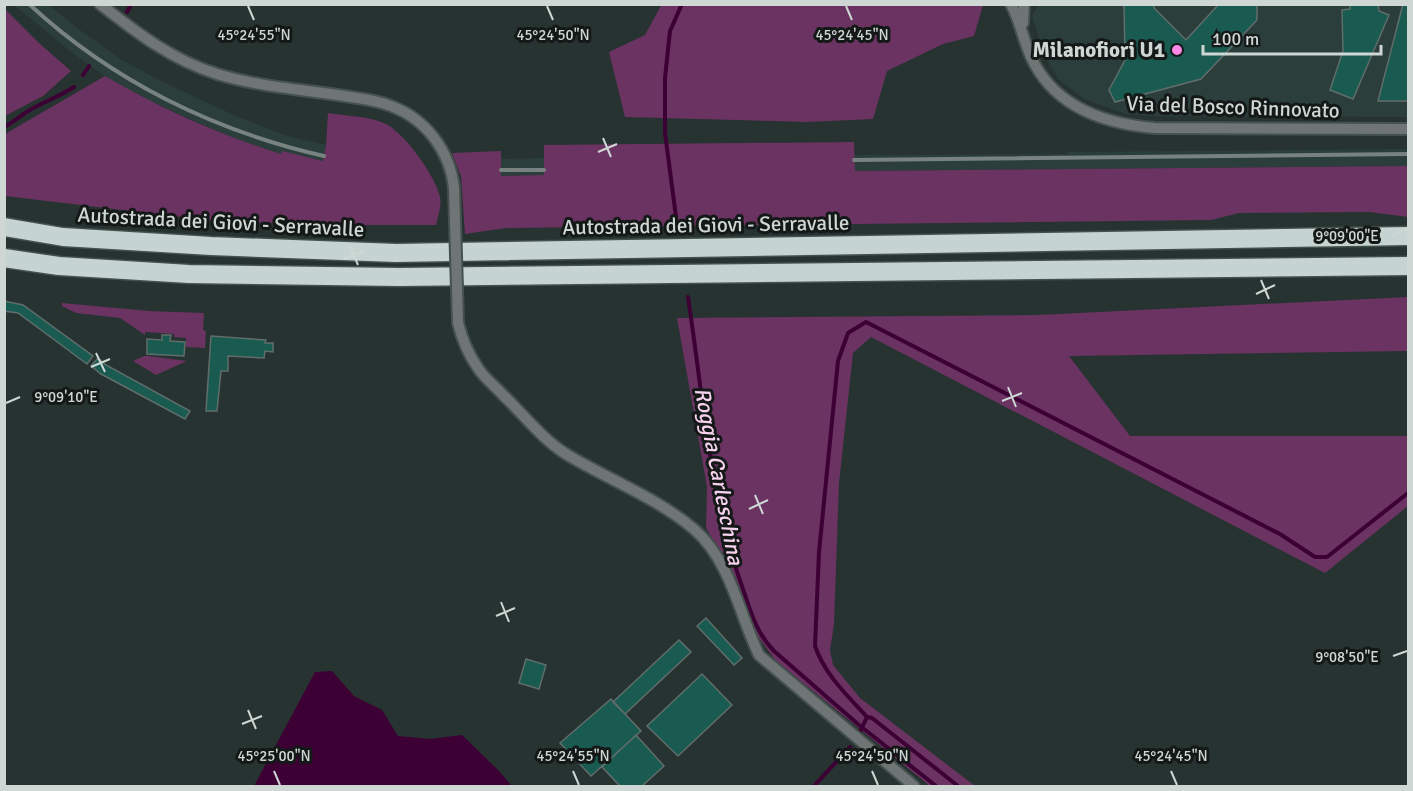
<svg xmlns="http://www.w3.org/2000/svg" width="1413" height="791" viewBox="0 0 1413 791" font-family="Signika,sans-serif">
<rect width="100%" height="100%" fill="#273330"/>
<path fill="#2b3e3b" d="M1039,4L1408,5V117L1154,116L1126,114L1084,99L1059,80L1045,57L1032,16Z
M14,5H48L84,33L122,60L161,81L238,117L287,136L326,145L323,161L281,154L238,140L138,96L105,76L75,55Z
M1408,149V166L854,171V155L1067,154V152Z
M544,158L545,175L501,176V159Z"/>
<path fill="#6a3361" d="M662,4H983V5L974,36L943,44L887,71L873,119L808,122L625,117L609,52L645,35Z
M4,8L39,43L71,71L43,96L5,116Z
M105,76C160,108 220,135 281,154L282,151L323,161L326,145L328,113C346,116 368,116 384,123C404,132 435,175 440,197C442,205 438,216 436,225H323L215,221L5,196V134Z
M854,142L855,171L1408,166V217L1369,212L1239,213L1211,220L506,228L465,234L461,176L452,153L501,151V176L544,175V145Z
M1408,297V351L1069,356L1130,436H1408V506L1325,573L871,337L853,353L839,483L834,624L830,650L833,665L860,698L975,786H930L776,661L753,630L728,565L706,528L707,487L677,318L1038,315Z
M62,303L149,311L204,313L203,330L206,331L205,348L186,347V338L174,337V334L145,332V335L120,318L76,313L62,306Z
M144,356H148L187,361L156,375L133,361Z"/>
<path fill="#3d0035" d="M332,671L354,696L382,710L398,736L430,739L462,735L499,771L512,786H254L315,672Z"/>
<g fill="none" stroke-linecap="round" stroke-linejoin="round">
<path stroke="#3d0035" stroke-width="4" d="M127,12L130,7L128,4
M83,75L89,66
M4,127C12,123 18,118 25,113C40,103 59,97 74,87
M676,217L665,133V78L670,31L682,4
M688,297C703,396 710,500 745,595C752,616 758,635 774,651L859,725L936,786
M867,717C847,695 825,675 815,646L819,552L838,361L848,333L866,322L1280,534L1315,557H1327L1408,493
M859,734L867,717L872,718L958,786
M814,786L850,747"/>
</g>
<path fill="#195a51" stroke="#606d6a" stroke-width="1.5" d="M1124,4H1154V8L1186,40L1219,4H1257V20L1201,79L1115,102L1109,90L1125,60Z
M1350,4H1378L1379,11L1389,15L1353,99L1330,90L1343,51L1342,10L1350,9Z
M1403,4H1408V101H1378Z
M4,301L23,305L93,356L87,364L18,313L4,311Z
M162,335H171L170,341L185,342L184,356L147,354V339L162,340Z
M211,336L266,340L265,343H273V352L265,351L264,358L228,356V371H221L217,411H206Z
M98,358L106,365L190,411L185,419L101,374L91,366Z
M706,618L742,658L734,665L697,626Z
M679,640L691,652L625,714L613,702Z
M526,659L546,665L539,689L519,683Z
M702,674L732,705L678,756L647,726Z
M611,699L641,731L591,776L560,743Z
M636,735L664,766L642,786H620L602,767Z"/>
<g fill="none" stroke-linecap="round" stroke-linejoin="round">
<g stroke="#45514e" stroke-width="14">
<path id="street" d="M100,4C137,33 172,60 217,74C256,86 297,89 338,95C356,98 374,99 391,106C426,119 450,151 454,188
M1011,4C1020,21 1023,39 1031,57C1054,107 1105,124 1155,128L1408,129
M1023,23L1024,4
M458,323C462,339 468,354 478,368C484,378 495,386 503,395C523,414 542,439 566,454C607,479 658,498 695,530C731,562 739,614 759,655L914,786"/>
</g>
<g stroke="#45514e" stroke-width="21">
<path id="highway" d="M4,227L63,237L211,246L396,253L1408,236
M4,258L59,266L189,274L399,277L1408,266"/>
</g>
<use href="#street" stroke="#6f7574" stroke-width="10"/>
<use href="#highway" stroke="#c6d4d1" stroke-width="18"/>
<path stroke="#788280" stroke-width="4" d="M29,4C112,81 214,131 324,156
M854,160L1408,154
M501,170H544"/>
<g stroke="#45514e" stroke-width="14" stroke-linecap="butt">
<path id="street-bridge" d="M454,188L458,323"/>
</g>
<use href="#street-bridge" stroke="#6f7574" stroke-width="10"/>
</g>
<path fill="none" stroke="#cfd7d5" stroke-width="2" d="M248,6L254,20M547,6L553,20M846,6L852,20M603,138L611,157M598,152L617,144M1393,235L1407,229M350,246L358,265M344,259L364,251M1261,280L1269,299M1256,294L1275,285M96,353L105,372M91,367L110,359M1008,387L1016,407M1002,401L1022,393M6,403L20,397M755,495L763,514M749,509L768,500M501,602L509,622M496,616L515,608M1393,656L1407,651M248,710L256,729M242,724L262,716M274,771L280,785M573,771L579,785M872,771L878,785M1171,771L1177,785"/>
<circle fill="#fb87e6" stroke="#141918" stroke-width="2" cx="1177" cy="50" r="6"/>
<g text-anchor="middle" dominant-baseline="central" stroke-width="6" stroke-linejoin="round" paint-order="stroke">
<g font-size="21" font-weight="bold" fill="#cfd7d5" stroke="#141918" text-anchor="end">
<text x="1165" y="50">Milanofiori U1</text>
</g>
<g font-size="21" fill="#cfd7d5" stroke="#141918">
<text transform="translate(1233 107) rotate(2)">Via del Bosco Rinnovato</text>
<text transform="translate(221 222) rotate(3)">Autostrada dei Giovi - Serravalle</text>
<text transform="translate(706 225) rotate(-1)">Autostrada dei Giovi - Serravalle</text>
</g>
<g font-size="22" font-style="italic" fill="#f7d2ee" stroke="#141918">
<text transform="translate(719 476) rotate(79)">Roggia Carleschina</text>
</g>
</g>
<g font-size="15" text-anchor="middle" fill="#cfd7d5" stroke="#141918" stroke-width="6" stroke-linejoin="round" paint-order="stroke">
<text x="254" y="40">45°24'55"N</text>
<text x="553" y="40">45°24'50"N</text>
<text x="852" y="40">45°24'45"N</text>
<text x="1347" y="241">9°09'00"E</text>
<text x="66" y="402">9°09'10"E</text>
<text x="1347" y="662">9°08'50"E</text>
<text x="274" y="761">45°25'00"N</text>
<text x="573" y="761">45°24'55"N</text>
<text x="872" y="761">45°24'50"N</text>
<text x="1171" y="761">45°24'45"N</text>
</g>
<rect width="1413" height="791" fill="none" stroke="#cfd7d5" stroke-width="12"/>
<path d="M1203 45v9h178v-9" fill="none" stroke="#cfd7d5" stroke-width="3"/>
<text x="1212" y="45" font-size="18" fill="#cfd7d5" stroke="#141918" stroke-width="4.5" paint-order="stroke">100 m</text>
</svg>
